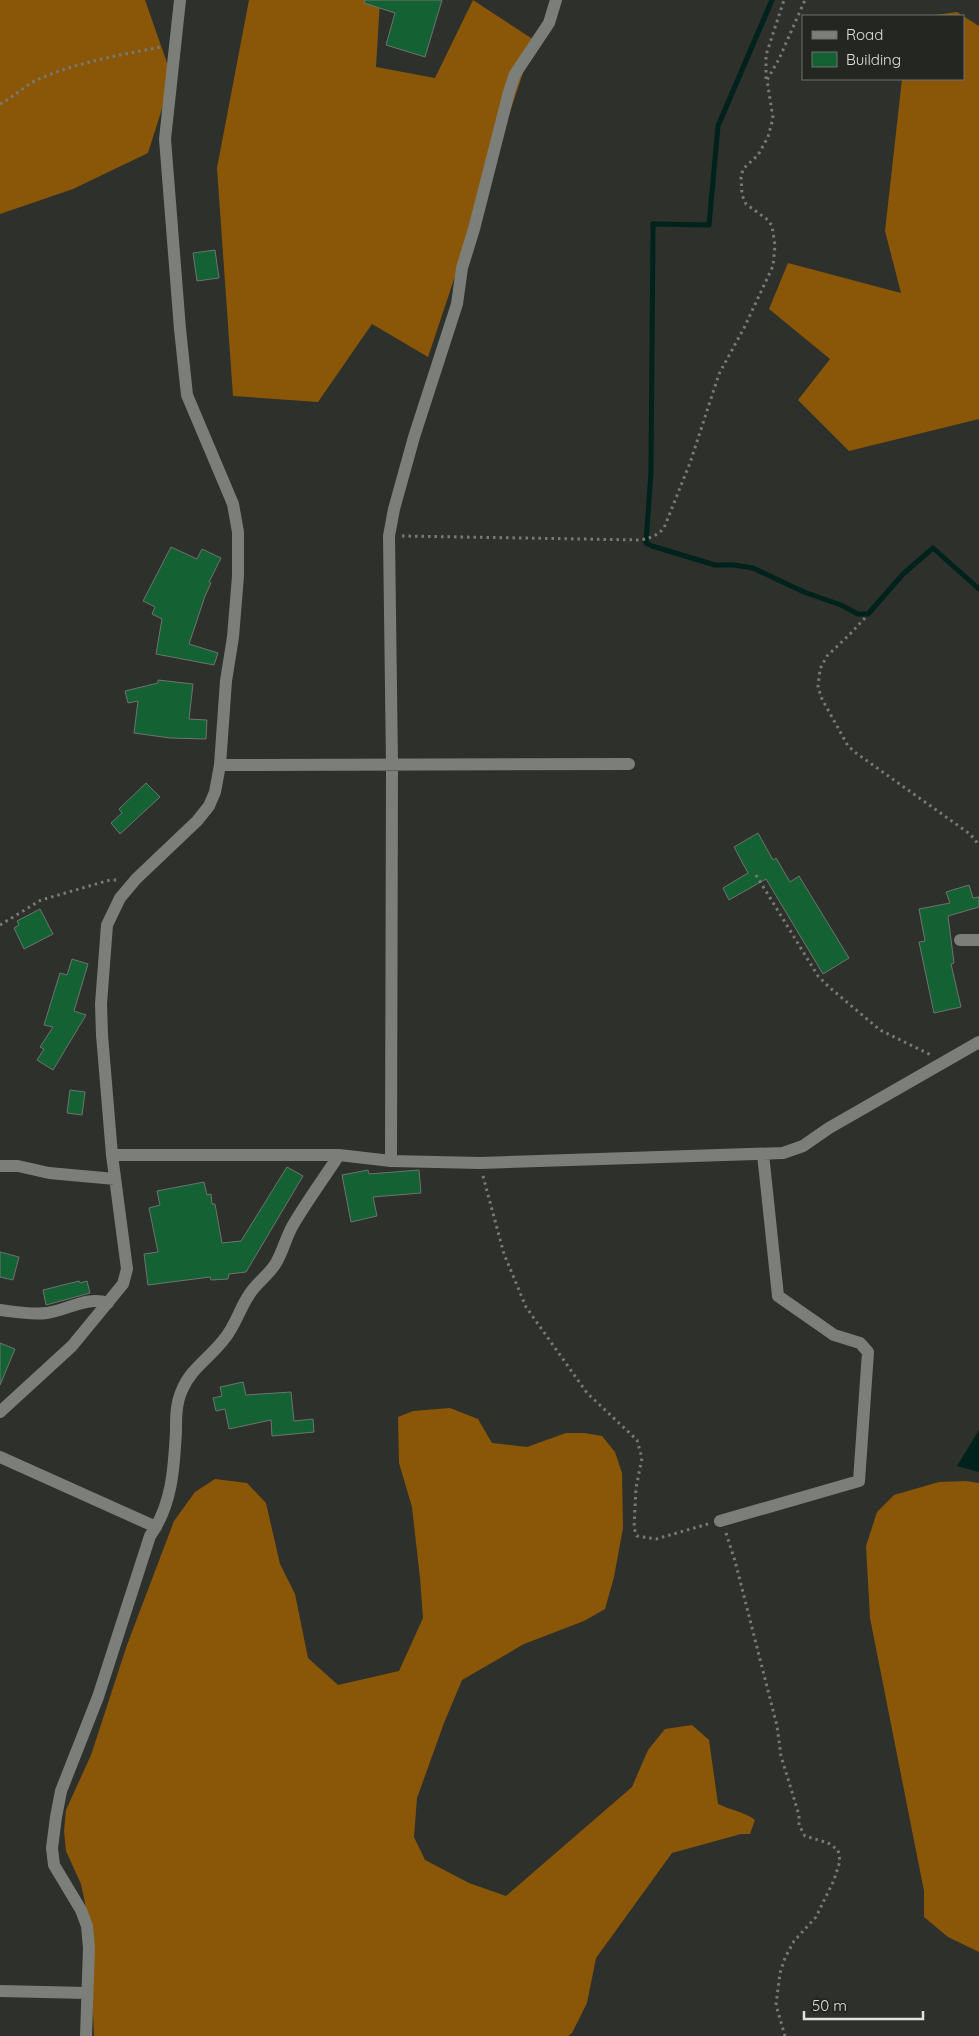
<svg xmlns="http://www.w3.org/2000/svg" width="979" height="2036" viewBox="0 0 979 2036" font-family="Quicksand,sans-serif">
<rect width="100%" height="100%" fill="#2e302b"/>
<path fill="#8a5708" d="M0,0H145L172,77L148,153L73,189L0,214Z
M249,0H380L376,67L435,78L473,0L534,40L428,357L372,324L318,402L233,396L217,168Z
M957,12L979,26V419L849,451L798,400L830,359L769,309L788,263L901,293L885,231L902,79H963V16H928Z
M450,1408L478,1419L492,1443L527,1447L566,1433H584L602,1436L615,1452L622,1473L623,1528L614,1577L605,1609L584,1621L524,1644L462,1680L444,1723L417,1798L414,1837L425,1860L469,1883L506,1896L632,1787L648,1750L665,1729L692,1725L709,1740L718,1804C730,1810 745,1812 755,1820L750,1834H741L672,1853L596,1958L587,2003L572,2033L568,2036H94L89,1922L81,1884L66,1851L64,1831L66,1810L91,1755L127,1645L174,1521L195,1492L215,1479L247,1483L266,1503L280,1564L295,1594L308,1658L338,1685L399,1671L423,1618L420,1578L412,1507L399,1463L398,1417L413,1411Z
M966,1481L979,1483V1952L948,1937L924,1917V1891L870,1618L866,1546L877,1512L894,1495L939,1482Z"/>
<path fill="#00221c" d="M979,1430V1472L957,1466Z"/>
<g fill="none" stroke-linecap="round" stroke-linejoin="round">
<path stroke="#00221c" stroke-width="5" d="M772,0L718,126L709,225L653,224L651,472L646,543L652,546L715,565H734L753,568L804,592L841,605L858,614H868L903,574L933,548L979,589"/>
</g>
<path fill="#146233" stroke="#6e736f" d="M365,0H442L425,57L386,45L395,13L364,3Z
M215,250L219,278L197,281L193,253Z
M171,547L197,559L202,549L221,558L209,582L211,583L205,596L189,644L218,653L214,665L156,654L162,619L152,614L155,607L143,601Z
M158,680L193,684L189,719L207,720L206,739L170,738L134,733L138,701L128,703L125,691L158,683Z
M146,783L160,797L120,834L111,823L122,813L119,809Z
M758,833L773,860L776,858L790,882L799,876L849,958L823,974L766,879L729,900L723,888L748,873L734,847Z
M969,885L973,898L979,897V907L948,916L954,963L951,964L961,1007L934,1013L919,942L925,941L919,909L950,903L946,892Z
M40,909L53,934L24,949L14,928L19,925L17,921Z
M72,959L88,964L74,1011L86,1015L53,1070L37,1060L44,1049L40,1047L53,1027L44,1025L60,973L67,975Z
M70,1090L85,1092L82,1115L67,1113Z
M287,1167L303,1176L246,1272L229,1274L228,1279L211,1280L210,1277L148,1285L144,1254L158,1252L149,1208L160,1205L157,1191L204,1182L207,1195L211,1194L212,1204H215L222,1243L241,1241Z
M368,1170L369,1174L419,1170L421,1193L373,1197L377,1216L351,1222L342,1175Z
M0,1252L19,1257L13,1280L0,1277Z
M79,1281L80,1283L87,1281L90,1293L46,1305L43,1290Z
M0,1343L15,1349L0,1385Z
M243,1382L246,1395L291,1392L294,1421L313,1419L314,1432L272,1436L271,1420L229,1429L225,1409L216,1411L213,1398L222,1396L220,1387Z"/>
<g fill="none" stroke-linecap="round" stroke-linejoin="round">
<path stroke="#787a76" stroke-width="3" stroke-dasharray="2.5 4" stroke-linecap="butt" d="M766,79V55L784,0
M0,104C14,97 25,85 39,79C78,62 120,55 161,47
M402,536L640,540C650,538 657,536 664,528L690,463L719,374L744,328L773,266L775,245L772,226L768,220L746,204L742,195L741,177L743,169L758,155L768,137L773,118L767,80L779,59L805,0
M865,618L850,634L827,656L820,669L818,687L822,699L848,746L856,753L970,834L979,845
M756,875L818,976L829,987L880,1030L931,1055
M0,925L41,900L110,880H118
M483,1176L504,1254L526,1307L587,1393L637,1440L642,1458L636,1488L634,1528L637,1536L656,1539L708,1524
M726,1533L735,1561L777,1726L781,1756L799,1815V1825L805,1836L828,1843L838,1850L840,1861L834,1880L816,1917L794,1941L785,1958L780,1973L776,2005L785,2036"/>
<path stroke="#7c7e79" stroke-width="12" d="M220,765L629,764
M960,940H979
M112,1155H339L391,1161L480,1163L783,1153L803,1146L829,1128L979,1042
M391,1161L392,765L389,536L394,509L414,437L457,304L462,268L474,229L509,92L515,74L549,23L556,0
M0,1166H18L49,1173L115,1179
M0,1310C16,1312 31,1315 47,1313C68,1310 86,1296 108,1303
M0,1412L72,1346L123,1284L127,1269L112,1155L102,1035L101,1004L107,925L120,898L136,879L197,821L209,806L215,792L220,765L226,681L233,637L238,576V532L233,504L187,395L180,329L165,139L180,0
M0,1457L156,1527
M720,1521L859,1481L868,1352L860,1343L834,1335L778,1296L763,1154
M0,1991L87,1993
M86,2036L89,1948L87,1926L81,1910L54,1865L52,1848L56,1817L61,1791L98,1697L150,1536C172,1505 174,1469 176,1431C176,1417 176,1403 182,1390C191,1368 211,1357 225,1338C235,1326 240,1308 249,1295C256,1283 269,1275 276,1263C283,1251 286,1237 293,1225C307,1201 324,1178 339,1155"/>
</g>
<rect x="802" y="15" width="162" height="65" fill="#242621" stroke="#6f716d"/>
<rect x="812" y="31" width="25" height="8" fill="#7c7e79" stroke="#6f716d"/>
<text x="846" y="40" font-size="15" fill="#e0e2df">Road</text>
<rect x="812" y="52" width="25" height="15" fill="#146233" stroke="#6f716d"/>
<text x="846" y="65" font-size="15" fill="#e0e2df">Building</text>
<path d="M804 2011v8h119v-8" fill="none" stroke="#e0e2df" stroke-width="2.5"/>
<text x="812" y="2011" font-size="15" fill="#e0e2df" stroke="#242621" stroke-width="4" paint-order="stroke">50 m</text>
</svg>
